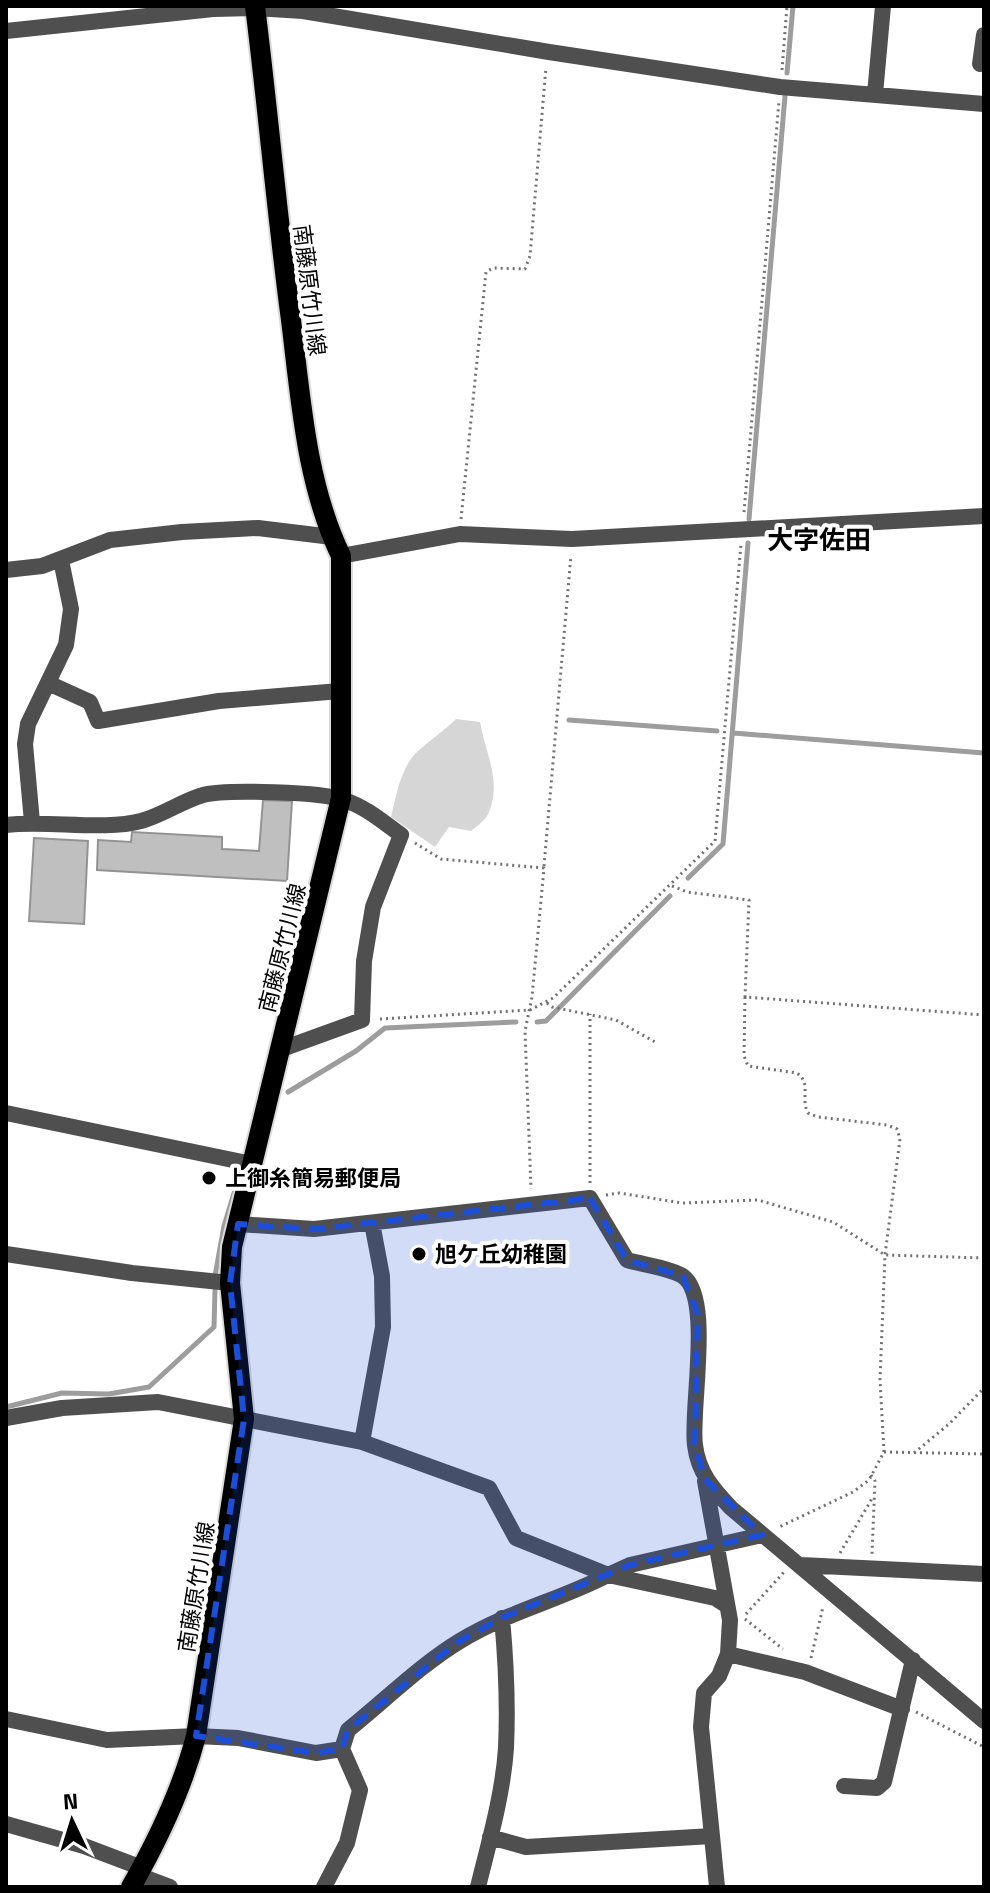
<svg xmlns="http://www.w3.org/2000/svg" width="990" height="1893" viewBox="0 0 990 1893" font-family="'Titillium Web','Noto Sans JP',sans-serif">
<rect width="100%" height="100%" fill="#fff"/>
<path fill="#d6d6d6" d="M456,719L480,722C485,752 502,781 489,812C487,819 477,826 471,831L449,827L435,847L391,817C396,796 401,767 417,752C430,740 444,731 456,719Z"/>
<g fill="none" stroke-linecap="round" stroke-linejoin="round">
<path stroke="#9d9d9d" stroke-width="5" d="M787,73L793,6
M749,519L785,96
M569,720L717,731
M733,733L984,753
M688,878L723,844L748,543
M537,1022L546,1021L670,896
M288,1092L356,1051L385,1028L516,1022
M215,1276L224,1226L238,1180
M6,1407L62,1393L109,1394L149,1387L214,1327L215,1290"/>
</g>
<path fill="#bfbfbf" stroke="#939393" stroke-width="2" d="M263,800L292,801L287,881L97,870L98,840L131,842L132,832L222,837V849L259,851Z
M34,838L88,841L84,924L29,921Z"/>
<g fill="none" stroke-linecap="round" stroke-linejoin="round">
<g stroke="#dbdbdb" stroke-width="24">
<path id="major" d="M131,1887C159,1838 182,1790 196,1736L244,1419L230,1283L232,1247L341,798V556C306,483 301,400 291,320C277,215 268,110 255,6"/>
</g>
<path stroke="#717171" stroke-width="3" stroke-dasharray="2 4" stroke-linecap="butt" d="M782,70L787,6
M744,512L779,101
M461,519L486,272L493,268L525,269L530,256L546,67
M415,843L441,859L544,868L532,997L525,1031L531,1189
M544,866L571,555
M672,886L687,892L749,900L745,997L984,1015
M745,997L744,1056L748,1066L797,1073C812,1084 800,1098 808,1113L818,1117L887,1125L897,1129L900,1139L885,1255L880,1380L884,1452L869,1480L853,1492L777,1528
M547,1003L552,1007L616,1020L655,1042
M380,1019L530,1010L553,998L715,841L741,544
M590,1183V1014
M606,1195L619,1193L682,1203L758,1200L833,1222L885,1255L984,1258
M884,1452L984,1454
M914,1453L949,1424L984,1388
M871,1475L875,1481L872,1554
M840,1553L873,1497
M746,1614L784,1572
M745,1619L783,1649
M811,1658L823,1607
M916,1712L984,1747"/>
<path stroke="#4f4f4f" stroke-width="16" d="M6,31L213,9L255,8L303,11L549,52L780,87L984,104
M980,64L984,35
M875,94L883,6
M341,556L460,534L572,539L984,516
M6,570L42,566L110,540L182,532L258,528L332,537
M48,683L90,702L98,721L219,701L340,691
M32,822L25,744L28,724L66,645L71,609L61,560
M6,825C47,820 104,831 141,821C163,815 182,801 203,795C224,789 324,792 344,800C366,807 383,822 401,835L373,907L364,961L362,1020L282,1049
M6,1113L252,1164
M238,1224L314,1229L590,1198L627,1260C644,1265 666,1267 681,1275C714,1293 690,1410 695,1445C698,1472 713,1489 731,1508L984,1721
M6,1254L132,1273L230,1283
M6,1418L62,1408L158,1402L362,1442L489,1488L516,1538L608,1575L630,1565L762,1535
M362,1442L383,1327L382,1276L372,1223
M705,1481L730,1620L728,1654L719,1676L704,1693L701,1727L712,1836
M801,1565L984,1574
M728,1654L805,1672L902,1709
M6,1719L107,1740L196,1736L238,1738L316,1753L342,1749L348,1730C383,1702 423,1663 460,1641C507,1612 560,1600 608,1575L715,1598L726,1605
M844,1786L877,1788L884,1782L913,1660
M6,1824L84,1846L142,1868
M490,1837L526,1847L712,1836L717,1887
M138,1875L170,1887
M324,1887L347,1843L360,1790L342,1749
M478,1887C489,1842 503,1794 506,1748C508,1704 506,1661 502,1618"/>
<use href="#major" stroke="#000" stroke-width="20"/>
</g>
<path fill="#1d4ed8" fill-opacity="0.2" stroke="#1d4ed8" stroke-width="6" stroke-dasharray="16 10" stroke-linejoin="round" d="M590,1198L627,1260L683,1276L698,1314L695,1445L705,1479L762,1535L630,1565L502,1618L458,1642L348,1730L342,1749L316,1753L196,1736L244,1419L230,1283L238,1224L314,1229Z"/>
<g fill="#000" stroke="#fff" stroke-width="3">
<circle cx="209" cy="1178" r="8"/>
<circle cx="419" cy="1254" r="8"/>
</g>
<g text-anchor="middle" dominant-baseline="central" stroke-width="8" stroke-linejoin="round" paint-order="stroke">
<g font-size="22" fill="#000" stroke="#fff">
<text transform="translate(310 290) rotate(83)">南藤原竹川線</text>
<text transform="translate(282 948) rotate(-76)">南藤原竹川線</text>
<text transform="translate(196 1587) rotate(-81)">南藤原竹川線</text>
</g>
<g font-size="22" font-weight="bold" fill="#000" stroke="#fff" text-anchor="start">
<text x="225" y="1178">上御糸簡易郵便局</text>
<text x="435" y="1254">旭ケ丘幼稚園</text>
</g>
<g font-size="26" font-weight="bold" fill="#000" stroke="#fff">
<text x="819" y="539">大字佐田</text>
</g>
</g>
<rect width="990" height="1893" fill="none" stroke="#000000" stroke-width="16"/>
<g transform="translate(72 1821) rotate(356)" stroke="#ffffff" stroke-width="6" paint-order="stroke">
<path d="M0-6L14 30L0 20L-14 30Z" fill="#000000"/>
<text y="-12" font-size="22" font-weight="bold" text-anchor="middle" fill="#000000">N</text>
</g>
</svg>
